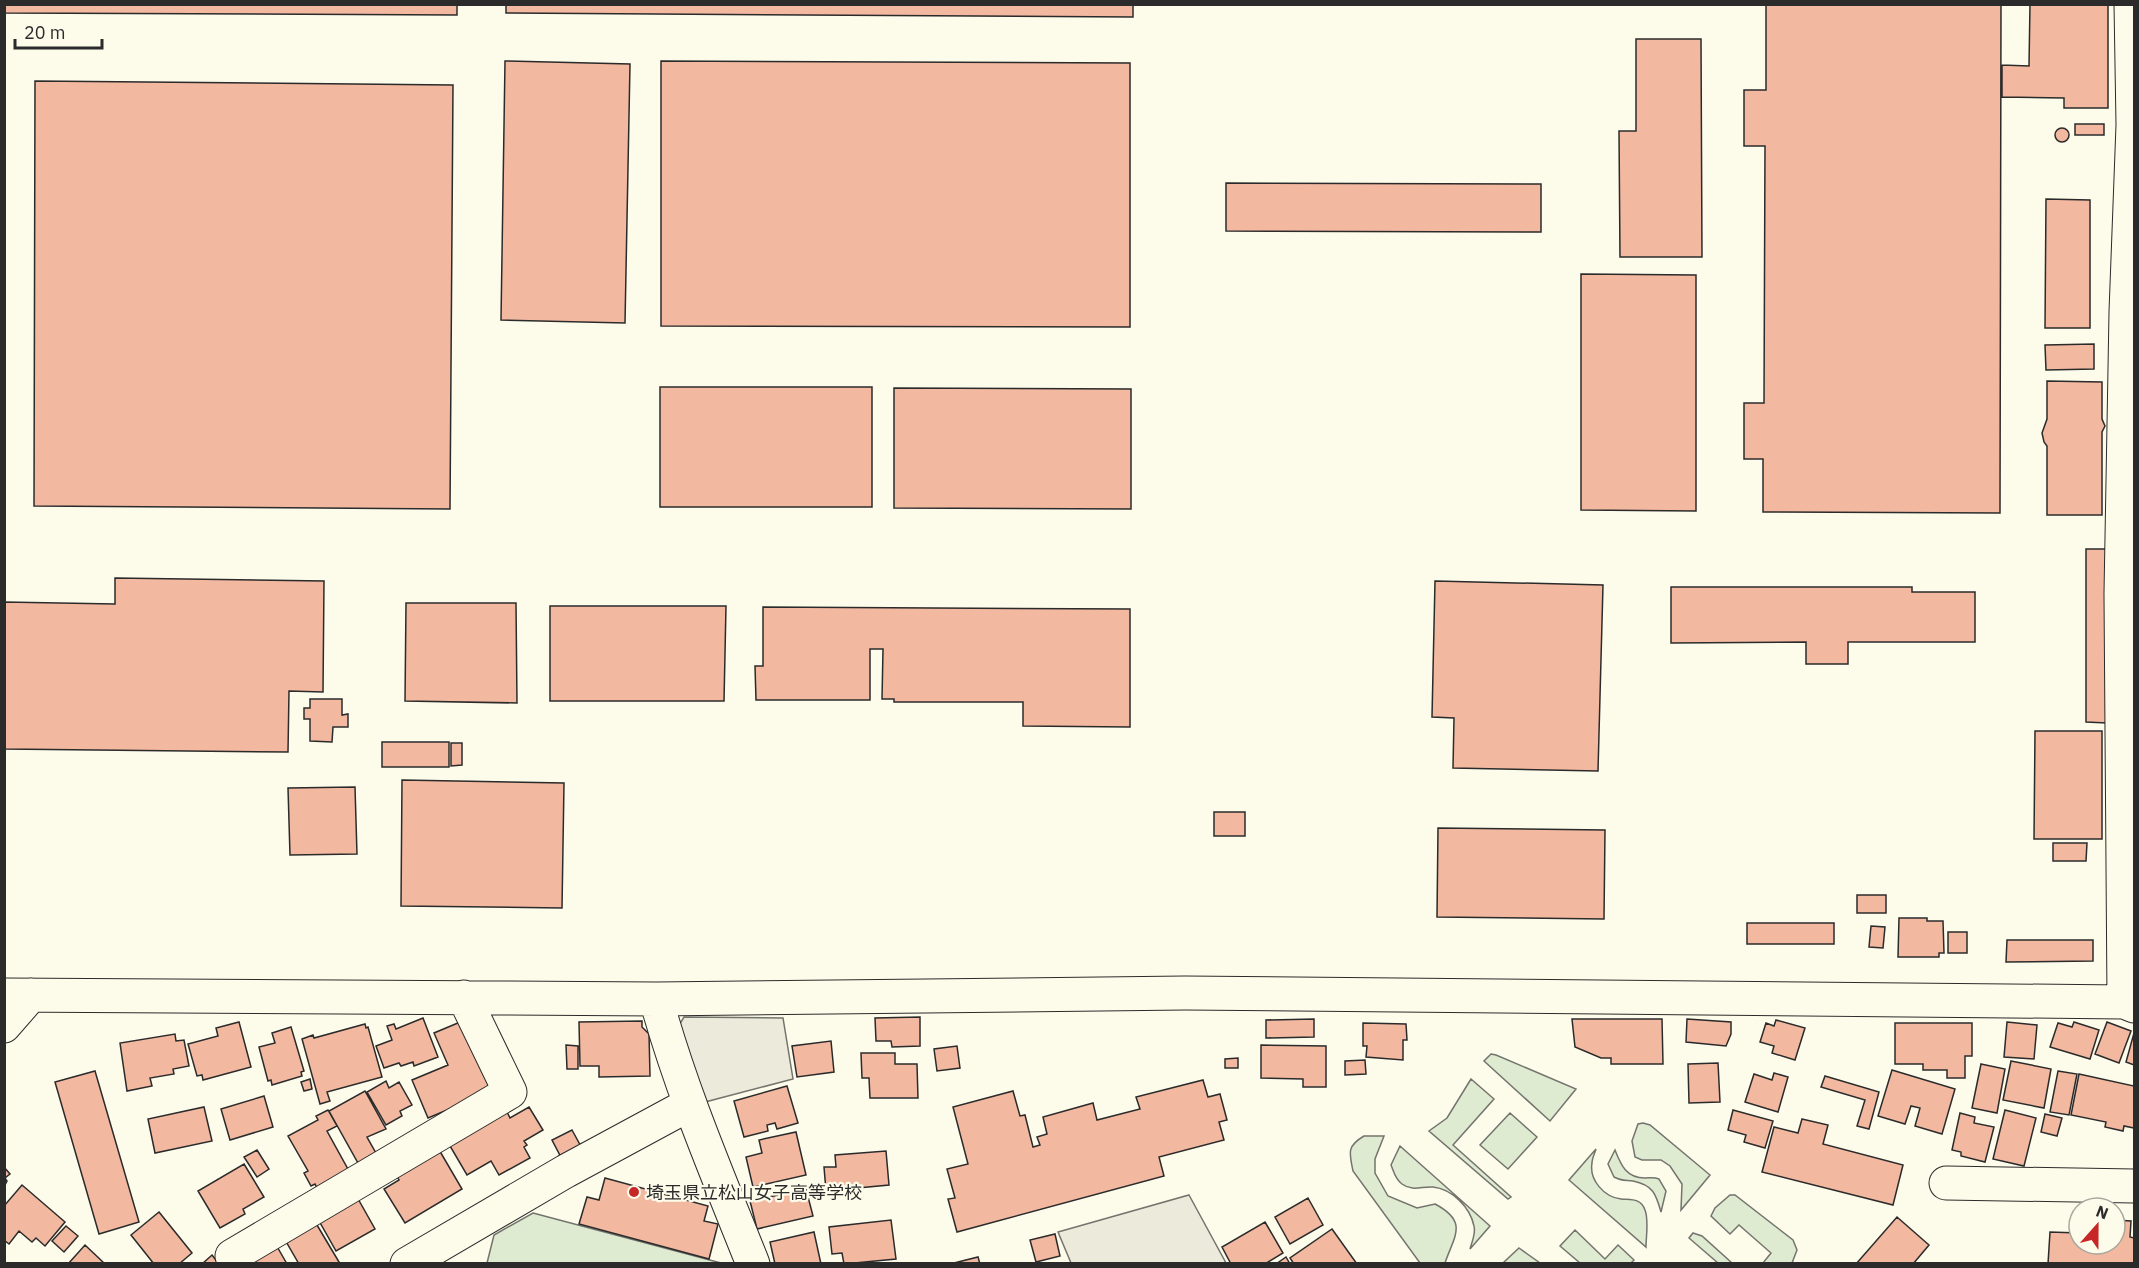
<svg xmlns="http://www.w3.org/2000/svg" width="2139" height="1268" viewBox="0 0 2139 1268" font-family="'IBM Plex Sans','Noto Sans JP',sans-serif">
<rect width="100%" height="100%" fill="#fdfbea"/>
<path fill="#deebd1" stroke="#74746e" stroke-width="1.5" d="M1491,1054L1496,1055L1576,1089L1550,1121L1484,1061Z
M1471,1079L1494,1099L1453,1145L1511,1197L1508,1199L1429,1131L1447,1118Z
M1510,1113L1537,1137L1508,1169L1480,1145Z
M1643,1123L1650,1125L1710,1175L1681,1210L1682,1184L1670,1166L1661,1160H1642L1635,1157L1632,1141L1638,1124Z
M1364,1136H1384L1375,1159V1173L1388,1196L1417,1208L1435,1204C1469,1222 1454,1236 1445,1263H1420L1353,1171C1349,1152 1347,1146 1364,1136Z
M1400,1146L1490,1226L1470,1249C1472,1242 1476,1233 1474,1226C1470,1207 1452,1189 1433,1187C1422,1186 1413,1192 1402,1184C1395,1179 1394,1172 1391,1165Z
M1596,1149C1595,1153 1592,1158 1592,1163C1589,1180 1604,1197 1621,1199C1631,1200 1641,1198 1645,1210C1649,1220 1646,1236 1646,1247L1569,1180Z
M1615,1150C1621,1165 1626,1178 1645,1178C1650,1178 1654,1177 1659,1179L1666,1191L1661,1212C1656,1194 1653,1185 1633,1181C1625,1180 1621,1181 1614,1177L1608,1164Z
M1730,1195H1735L1793,1240L1797,1250L1792,1263H1763L1771,1253L1739,1225L1730,1234L1711,1216L1715,1208Z
M533,1213L721,1263H487L494,1235Z
M1575,1230L1605,1259L1618,1245L1634,1260L1631,1263H1580L1560,1246Z
M1693,1233L1702,1236L1732,1263H1718L1689,1238Z
M1519,1248L1540,1263H1503Z"/>
<path fill="#eceadb" stroke="#74746e" stroke-width="1.5" d="M684,1017L783,1018L793,1079L705,1102L678,1027Z
M1189,1195L1226,1263H1071L1058,1232Z"/>
<path fill="#f2b8a0" stroke="#2b2b2b" stroke-width="1.5" d="M4,4H457V15L4,13Z
M506,4H1133V17L506,13Z
M1766,4H2001L2000,513L1763,512V459H1744V403H1764L1765,146H1744V90H1766Z
M2030,4H2108V108H2064V98L2002,97V65L2029,66Z
M1636,39H1701L1702,257H1620L1619,131H1636Z
M505,61L630,64L625,323L501,320Z
M661,61L1130,63V327L661,326Z
M35,81L453,85L450,509L34,506Z
M2075,124H2104V135H2075Z
M2055 135a7 7 0 1 1 14 0a7 7 0 1 1-14 0Z
M1226,183L1541,184V232L1226,231Z
M2046,199L2090,200V328H2045Z
M1581,274L1696,275V511L1581,510Z
M2094,344V369L2046,370L2045,345Z
M2047,381L2102,382V419L2105,426L2102,432V515H2047V446L2044,442L2042,433L2047,419Z
M660,387H872V507H660Z
M894,388L1131,389V509L894,508Z
M2086,549H2107V723L2086,722Z
M115,578L324,581L323,692L289,691L288,752L4,749V602L115,604Z
M1435,581L1603,585L1598,771L1453,768L1454,718L1432,717Z
M1671,587H1912V592H1975V642H1848V664H1806V642L1671,643Z
M406,603H516L517,703L405,701Z
M550,606H726L724,701H550Z
M763,607L1130,609V727L1023,726V702H894V699H882L883,649H870V700H756L755,666H763Z
M310,699H342V715L348,714V727H333L332,742L310,741V719H304V708H310Z
M2035,731H2102V839H2034Z
M382,742H449V767H382Z
M451,743H462V765L451,766Z
M402,780L564,783L562,908L401,906Z
M355,787L357,854L290,855L288,788Z
M1214,812H1245V836H1214Z
M1438,828L1605,830L1604,919L1437,917Z
M2053,843H2087L2086,861H2053Z
M1857,895H1886V913H1857Z
M1899,918H1927V921H1943L1944,953H1939V957H1898Z
M1747,923H1834V944H1747Z
M1871,926L1885,927L1883,948L1869,947Z
M1948,932H1967V953H1948Z
M2007,940H2093V961L2006,962Z
M920,1017V1046L892,1047L891,1041H876L875,1018Z
M423,1018L438,1057L414,1066L413,1062L401,1066L399,1063L384,1068L376,1046L392,1040L387,1026L394,1024L396,1029Z
M1314,1019V1037L1266,1038V1020Z
M1572,1019H1662L1663,1064H1611V1058H1601L1575,1047Z
M1687,1019L1731,1022V1034L1726,1046L1686,1042Z
M465,1020L495,1090L428,1118L412,1080L448,1065L434,1033Z
M1776,1020L1805,1028L1795,1060L1772,1053L1774,1046L1760,1042L1766,1023L1774,1026Z
M642,1021V1027L649,1034L650,1076L599,1077V1066H580L579,1022Z
M239,1022L251,1067L203,1080L202,1075L197,1076L188,1044L218,1036L216,1028Z
M2007,1022L2037,1025L2034,1059L2004,1057Z
M2074,1022L2099,1030L2090,1059L2050,1047L2058,1023L2072,1027Z
M2107,1022L2131,1031L2119,1063L2095,1054Z
M1363,1023L1406,1024L1407,1040H1403V1060L1366,1057L1367,1046H1363Z
M1895,1023H1972V1056H1965V1078H1947V1070H1923V1064H1895Z
M365,1024L366,1028L368,1027L382,1077L327,1092L330,1101L320,1104L302,1039L313,1035L314,1038Z
M291,1027L304,1071L301,1072L302,1076L272,1085L271,1080L268,1081L259,1047L275,1043L272,1033Z
M2134,1033V1065L2126,1062Z
M175,1034L176,1041L184,1040L189,1066L173,1069L174,1074L150,1078L152,1086L127,1091L120,1043Z
M831,1041L834,1072L797,1077L792,1046Z
M566,1045L578,1046V1069H567Z
M1261,1045L1326,1046V1087H1303V1079L1261,1078Z
M957,1046L960,1068L937,1071L934,1049Z
M861,1053H895V1064H917L918,1098H870L869,1078H862Z
M1238,1058V1068H1225V1059Z
M1365,1060L1366,1074L1345,1075V1061Z
M2011,1061L2051,1069L2044,1108L2003,1100Z
M1718,1063L1720,1102L1689,1103L1688,1064Z
M1981,1064L2005,1069L1997,1113L1972,1108Z
M1892,1070L1955,1089L1942,1134L1915,1126L1920,1108L1911,1106L1905,1124L1878,1116Z
M95,1071L139,1222L99,1234L55,1082Z
M2058,1071L2077,1074L2069,1115L2050,1112Z
M1774,1073L1788,1077L1778,1112L1745,1102L1754,1074L1772,1080Z
M2079,1074L2134,1086V1128L2124,1126L2123,1131L2105,1127L2106,1122L2071,1115Z
M1825,1076L1879,1092L1869,1129L1857,1126L1865,1100L1821,1087Z
M310,1079L312,1089L304,1091L301,1082Z
M1203,1080L1208,1097L1220,1094L1227,1120L1219,1122L1224,1140L1159,1157L1164,1176L957,1232L948,1199L955,1198L947,1169L968,1164L953,1107L1013,1091L1020,1116L1025,1115L1033,1147L1040,1145L1037,1137L1047,1134L1043,1117L1093,1103L1097,1120L1140,1109L1136,1097Z
M386,1081L389,1088L399,1082L412,1105L400,1111L402,1116L386,1125L367,1092Z
M787,1086L798,1123L777,1129L775,1123L767,1125L768,1131L744,1137L734,1101Z
M365,1091L386,1129L367,1137L381,1162L363,1172L329,1111Z
M264,1096L273,1127L230,1140L221,1109Z
M204,1107L212,1141L155,1153L148,1119Z
M529,1107L543,1130L524,1141L527,1145L524,1147L530,1158L499,1175L491,1161L467,1175L450,1146L507,1112L510,1118Z
M328,1110L337,1126L327,1131L349,1171L317,1188L315,1184L311,1186L304,1173L308,1171L288,1136L318,1120L316,1116Z
M1733,1110L1773,1121L1765,1148L1744,1142L1746,1135L1728,1130Z
M2005,1110L2036,1118L2024,1166L1993,1159Z
M1960,1113L1975,1117L1974,1123L1994,1127L1985,1162L1961,1156V1152L1952,1150Z
M2045,1114L2062,1118L2057,1136L2041,1132Z
M1802,1119L1828,1125L1823,1144L1903,1165L1893,1205L1762,1172L1774,1127L1798,1133Z
M572,1130L584,1152L564,1163L552,1140Z
M796,1132L806,1175L753,1187L746,1157L762,1153L759,1140Z
M438,1148L462,1189L405,1223L384,1189L399,1180L395,1173Z
M257,1150L269,1169L257,1177L244,1157Z
M886,1151L889,1185L826,1191L824,1167H836L835,1155Z
M244,1164L264,1197L243,1209L245,1214L220,1228L198,1191Z
M4,1167L10,1174L5,1178L7,1181L4,1187Z
M605,1178L708,1206L704,1221L718,1224L709,1259L579,1224L587,1197L599,1200Z
M22,1185L65,1222L45,1246L36,1238L32,1242L19,1231L9,1244L4,1240V1206Z
M806,1189L813,1216L757,1229L750,1201Z
M357,1197L375,1229L336,1251L318,1219Z
M1308,1198L1323,1225L1290,1244L1275,1217Z
M159,1212L192,1253L179,1264H154L131,1235Z
M1897,1217L1929,1245L1913,1264H1856Z
M314,1220L339,1262L337,1264H299L284,1238Z
M891,1220L896,1259L844,1264L842,1253L832,1254L829,1227Z
M2115,1220L2131,1221L2130,1237L2134,1238V1264H2048L2050,1232L2079,1233V1244H2115Z
M1265,1222L1283,1253L1265,1264H1231L1222,1247Z
M66,1226L78,1236L64,1252L52,1241Z
M1332,1229L1357,1264H1294L1290,1258Z
M814,1232L821,1264H775L770,1242Z
M1055,1234L1060,1256L1036,1262L1030,1240Z
M275,1243L287,1264H247Z
M85,1245L105,1264H68Z
M212,1255L219,1264H202Z
M978,1257L980,1264H950Z
M1286,1257L1290,1264H1276Z"/>
<g fill="none" stroke-linecap="round" stroke-linejoin="round">
<g stroke="#2b2b2b" stroke-width="35">
<path id="minor" d="M4,995L656,999L1185,993L2124,1002L2134,1006
M656,999C681,1090 718,1176 753,1264
M2124,1002L2121,594L2126,312L2133,125L2131,4
M4,1026L31,995
M1946,1183L2134,1186
M232,1256L510,1092L464,997
M407,1264L566,1171L690,1104"/>
</g>
<use href="#minor" stroke="#fdfbea" stroke-width="33"/>
</g>
<circle fill="#c62828" stroke="#fdfbea" stroke-width="2" cx="634" cy="1192" r="6"/>
<g text-anchor="middle" dominant-baseline="central" stroke-width="4.5" stroke-linejoin="round" paint-order="stroke">
<g font-size="18" fill="#2b2b2b" stroke="#fdfbea" text-anchor="start">
<text x="646" y="1192">埼玉県立松山女子高等学校</text>
</g>
</g>
<rect width="2139" height="1268" fill="none" stroke="#2b2b2b" stroke-width="12"/>
<g transform="translate(2097 1226) rotate(21)"><circle r="28" fill="#fdfbea" stroke="#a9a89e" stroke-width="1.5"/>
<path d="M0-4.5L10 22L0 15L-10 22Z" fill="#c62828"/>
<text y="-9" font-size="16" font-weight="bold" text-anchor="middle" fill="#2b2b2b">N</text>
</g>
<path d="M15 39v9h87v-9" fill="none" stroke="#2b2b2b" stroke-width="3"/>
<text x="24" y="39" font-size="18" fill="#2b2b2b" stroke="#fdfbea" stroke-width="4.5" paint-order="stroke">20 m</text>
</svg>
